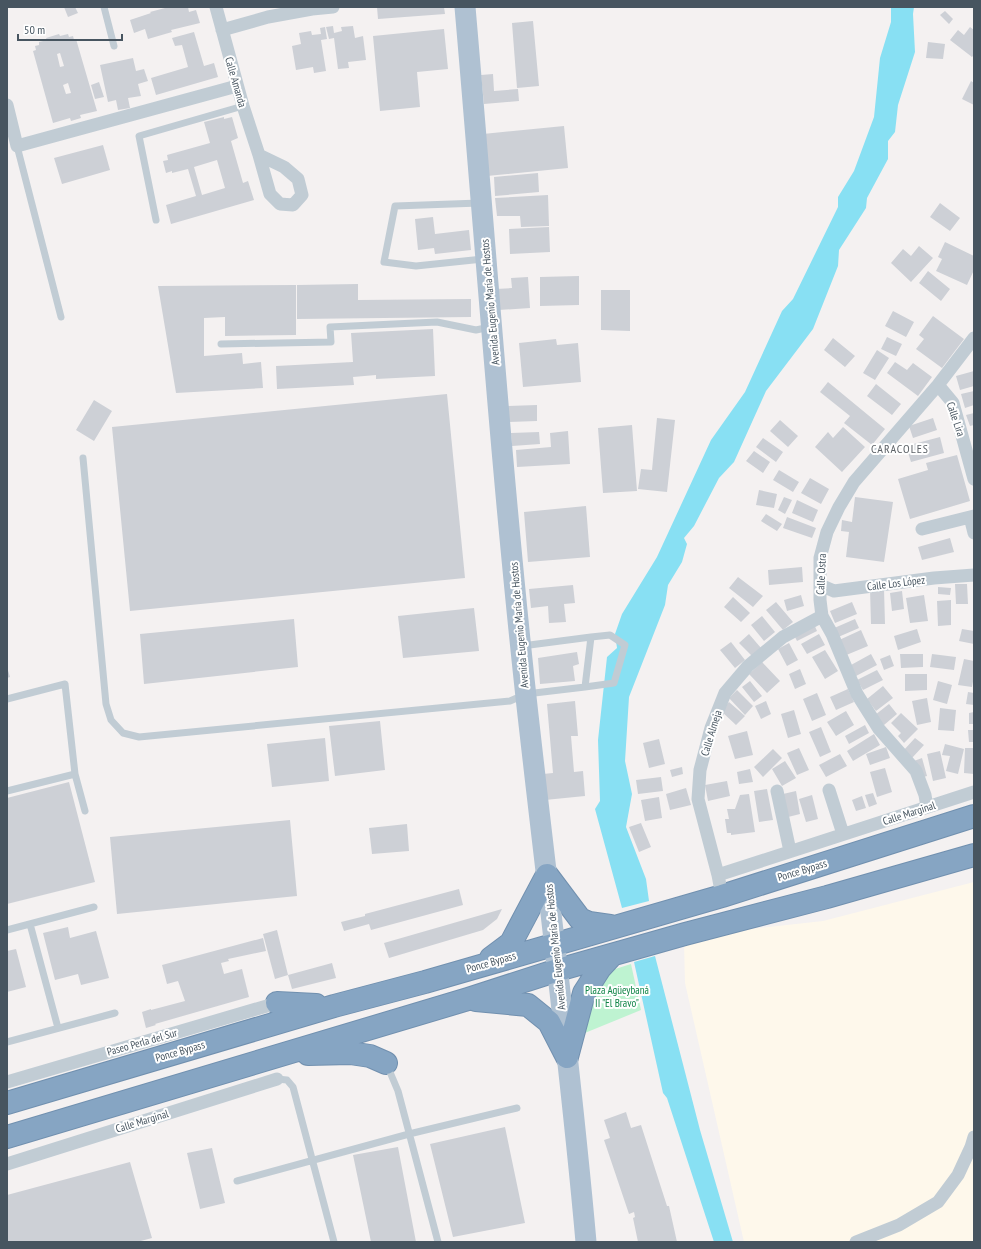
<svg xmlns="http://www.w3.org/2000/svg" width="981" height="1249" viewBox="0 0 981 1249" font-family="'PT Sans Narrow',sans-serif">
<rect width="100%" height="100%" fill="#f4f1f1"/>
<path fill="#fef8eb" d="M974,882V1242H744L685,983L684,943L723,932L823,921Z"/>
<path fill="#bef3d1" d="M631,964L641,1010L580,1035L584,1017L600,982L612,970Z"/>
<path fill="#88e0f3" d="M891,7H914L913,14L915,52L898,105L895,132L888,141V159L867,198L866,208L839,250L838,266L813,329L766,391L734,462L719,478L694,526L684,538L687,544L682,562L668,585L665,605L629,697L625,761L632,794L626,827L646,879L649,901L622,908L595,809L600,801L598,740L607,657L617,648L615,634L622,614L657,557L711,440L745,392L782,311L793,299L838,207V197L854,171L874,117L880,58L891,22Z
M655,956L700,1130L733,1242H714L667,1098L663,1093L634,962Z"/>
<path fill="#cdd0d6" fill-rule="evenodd" d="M64,7H75L78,13L68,17Z
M164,7H188L189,12L196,10L200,23L171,30L172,32L148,39L145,29L134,33L130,20L151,13L150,12L165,8Z
M377,7H444L445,14L378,19Z
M945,11L953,19L949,24L940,15Z
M533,21L539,86L517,88L512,23Z
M333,26L334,33L342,31L341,27L353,26L355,38L363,36L366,60L348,62L349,68L338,69L334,38L329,39L326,27Z
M325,27L327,39L321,40L326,71L314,73L313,67L296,70L292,46L301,44L299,33L311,31L312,35L321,34L320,28Z
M970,27L974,30V55L972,57L950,40L958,30L964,35Z
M444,29L448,69L417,72L420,107L380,111L373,36Z
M194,32L204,66L214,63L218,77L156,95L151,78L188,67L182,45L175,46L172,38Z
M59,34L60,36L68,34L69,37L73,36L74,40L76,39L97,111L80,115L81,118L71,121L70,118L53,123L33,51L36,50L35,46L39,45V42L47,40L46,38ZM60,53L64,66L60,67L57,54ZM68,83L71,93L66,94L63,85Z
M928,42L945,44L943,59L926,58Z
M133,58L136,71L144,69L148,81L138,84L141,96L128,98L130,108L118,110L116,100L108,102L100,65Z
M493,74L494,91L518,89L519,101L484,104L481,75Z
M971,81L974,83V105L962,99Z
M99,82L104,97L95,99L91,85Z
M224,117V119L232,117L238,138L231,141L243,183L248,181L254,200L171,224L166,205L196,196L188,169L172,173V171L166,173L163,161L168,160L167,155L210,143L204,122ZM217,160L225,188L202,195L194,167Z
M564,126L568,168L487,176L483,134Z
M103,145L110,170L62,184L54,158Z
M538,173L539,192L495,196L494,177Z
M548,195L549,226L521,227L520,216H497L495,198Z
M940,203L960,218L950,231L930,217Z
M433,217L435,234L469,230L471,250L435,254L434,248L418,250L415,219Z
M549,227L550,252L510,254L509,229Z
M945,242L974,256V270L967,285L936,271L942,259L938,257Z
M919,246L933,258L911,282L891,263L903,249L911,256Z
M928,271L950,289L941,301L919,283Z
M579,276V305L540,306V277Z
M528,277L530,308L498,310L496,289L512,288L511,278Z
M358,284V300L471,299V317L297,319V285Z
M296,285V335L225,336V317L204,318V356L242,353L243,364L261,362L263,388L176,393L158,286Z
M601,290H630V331L601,330Z
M893,311L914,322L906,337L885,326Z
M933,316L964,339L942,368L916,349L924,339L919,335Z
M433,329L435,376L376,379V375L353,377L354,385L277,389L276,366L353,362L351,333Z
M887,337L902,344L896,356L881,349Z
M833,338L855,356L845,367L824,350Z
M556,339L557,345L578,343L581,382L523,387L519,343Z
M877,350L889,358L875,380L863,373Z
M895,362L907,370L913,363L932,377L918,396L887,373Z
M974,371V386L960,390L956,376Z
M828,382L885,429L872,445L844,423L850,416L820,392Z
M876,384L901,404L892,415L867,396Z
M974,391V405L965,408L961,394Z
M447,394L465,578L130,611L112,427Z
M94,400L112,411L94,441L76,430Z
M537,405V421L509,422L508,406Z
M974,413V425L970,426L966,415Z
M657,418L675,420L667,492L638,489L641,469L652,470Z
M933,418L937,430L913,438L909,426Z
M780,420L798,436L788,447L770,431Z
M632,425L637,491L603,493L598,428Z
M843,427L865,447L842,472L815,447L828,432L833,438Z
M568,431L570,464L517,467L516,450L551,447L550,433Z
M539,432L540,444L512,446L511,433Z
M940,437L944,453L911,462L906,446Z
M763,438L783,452L776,462L756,447Z
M754,451L770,462L763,473L746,461Z
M957,455L970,501L910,519L898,479L928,470L926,463Z
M779,470L799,482L793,492L773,480Z
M810,478L829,489L821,504L801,493Z
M759,490L777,494L774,508L756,505Z
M784,497L792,500L785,514L778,510Z
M855,497L893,502L884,562L846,557L849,532L841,531L842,520L852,522Z
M797,500L818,510L813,522L792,513Z
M586,506L590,557L528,562L524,512Z
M766,514L782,524L777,531L761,521Z
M787,517L816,528L812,538L783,528Z
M950,538L954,552L922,560L918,547Z
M802,567L803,582L769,585L768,570Z
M738,577L763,596L753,607L729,588Z
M955,584H967L968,604H956Z
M573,585L575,603L564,604L566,622L549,623L548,606L531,608L529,589Z
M938,587L951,588L950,595L938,594Z
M870,589H884L885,624H871Z
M902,591L904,609L892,611L890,593Z
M801,595L804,606L787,611L784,600Z
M924,595L928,621L910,623L906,598Z
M733,597L750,613L741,622L724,607Z
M951,600V625L938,626L937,601Z
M776,602L793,622L783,630L766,610Z
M852,602L857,614L835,623L830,611Z
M474,608L479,651L403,658L398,616Z
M762,616L775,632L764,641L751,625Z
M294,619L298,667L144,684L140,634Z
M855,619L859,628L836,638L832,629Z
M813,622L817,631L797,641L793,633Z
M917,629L921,642L898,650L894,636Z
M962,629L974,631V644L959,641Z
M861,630L868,646L844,656L837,641Z
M749,634L761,648L752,656L739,643Z
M819,634L825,645L807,654L801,644Z
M731,642L745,660L735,668L720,650Z
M789,643L798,660L787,666L778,649Z
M825,650L838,671L825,679L812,657Z
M577,652L579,664L573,666L575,681L540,684L538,658Z
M871,654L877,665L856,676L851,665Z
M900,654H923V667L901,668Z
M932,654L956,657L954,670L930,667Z
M890,655L894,666L884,670L880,659Z
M964,659L974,661V676L972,687L958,685Z
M762,662L780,681L767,693L749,674Z
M7,667L10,677L7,678Z
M800,669L806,684L795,689L789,674Z
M877,670L883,680L863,690L857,680Z
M905,674H927V690L905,691Z
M750,681L762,696L754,702L742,687Z
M938,681L952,685L947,704L933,700Z
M883,686L893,698L876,711L867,699Z
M848,689L854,702L836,710L830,697Z
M737,690L753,706L745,715L729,698Z
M968,692L974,693V705L966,704Z
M817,693L826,715L812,721L803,699Z
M927,698L931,722L917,725L912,701Z
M575,701L578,736H571L574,772L583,771L585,796L545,800L543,774L553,773L547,704Z
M766,701L771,714L761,719L755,706Z
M729,702L745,716L736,725L721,711Z
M889,704L897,714L884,725L875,715Z
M940,708L956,710L954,731L938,730Z
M794,710L801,734L788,738L781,714Z
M846,711L854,725L836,736L827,722Z
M974,712V724H969V713Z
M901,713L918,729L904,743L898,736L901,733L891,723Z
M380,721L385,770L335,776L329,726Z
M865,725L869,733L849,744L845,736Z
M821,727L831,752L820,757L809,732Z
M968,730H974V742H969Z
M747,731L753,755L735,759L728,736Z
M874,734L880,745L853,761L847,751Z
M325,738L329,781L272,787L267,744Z
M915,738L924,745L912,758L903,751Z
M659,739L665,764L649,768L643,743Z
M945,744L964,749L958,774L946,771L950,756L942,755Z
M886,747L890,758L870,765L866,754Z
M799,748L809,770L797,775L787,753Z
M965,748H974V774L964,773Z
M773,749L782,758L763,777L754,767Z
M940,751L946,778L933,781L927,754Z
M840,754L847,766L826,777L819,765Z
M922,758L927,776L920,778L914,761Z
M785,761L796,778L782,786L772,769Z
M682,767L683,774L672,777L670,770Z
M885,768L892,792L877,797L870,772Z
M750,769L753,782L739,784L737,772Z
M661,777L663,791L638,794L636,780Z
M727,781L730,796L708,801L705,785Z
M69,782L95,882L7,904V798Z
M686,788L691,805L670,810L666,794Z
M767,789L773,820L759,822L754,791Z
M796,791L800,814L788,817L783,794Z
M873,793L877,804L869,807L865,795Z
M749,794L755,832L731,835V833H727L725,819H729L727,809H735L740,795Z
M812,795L818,819L806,822L799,799Z
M862,796L866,808L856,811L852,800Z
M659,797L662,818L645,821L641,800Z
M290,820L297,896L117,914L110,837Z
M641,823L651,847L639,852L629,827Z
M407,824L409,851L372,854L369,828Z
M459,889L463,905L371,930L369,924L344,931L341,922L365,916V914Z
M502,909L497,919L483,930L389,958L384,943Z
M68,927L70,938L96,931L109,978L81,985L78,974L55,980L43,933Z
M277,930L288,975L275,979L263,934Z
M263,938L266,951L228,959L229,961L221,963L224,974L242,969L249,997L155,1024L156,1025L146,1028L142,1012L151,1009V1010L185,1001L178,981L167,984L162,965Z
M16,949L26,987L7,992V951Z
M332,963L336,978L292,989L288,975Z
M626,1112L631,1128L641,1125L667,1206H669L677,1242H638L633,1218L635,1217L634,1212L629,1214L604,1140L610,1138L604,1120Z
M505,1127L525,1223L453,1237L430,1144Z
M398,1147L416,1242H371L353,1155Z
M212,1148L225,1203L200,1209L187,1153Z
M130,1162L152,1238L137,1242H7V1195Z"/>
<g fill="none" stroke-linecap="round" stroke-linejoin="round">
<g stroke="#7190af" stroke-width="24">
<path id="highway" d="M491,958L511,943L547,875L580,919L589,923L610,926
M476,1000L528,1005L549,1022L567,1057
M277,1003L316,1005
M308,1054L350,1053L370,1056L386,1063
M567,1057L584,993L600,968L612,955
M7,1103L334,1006L425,982L722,896L974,816
M7,1137L468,999L558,970L685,934L827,897L974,855"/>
</g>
<path stroke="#c1ccd4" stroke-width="7" d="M104,7L114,46
M17,146L61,317
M480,203L395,206L384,262L416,266L483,259
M156,220L139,136L243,106
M221,344L331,342L330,327L437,322L476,330L490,327
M83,458L106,704L111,720L123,733L139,737L510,701L526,694L585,687L591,637L522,646
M585,687L614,683L625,645L610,635L591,637
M7,699L65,684L75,774L7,791
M75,774L85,811
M30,924L58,1028
M7,930L94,907
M7,1042L115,1013
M387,1065L398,1091L438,1242
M277,1079L287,1080L293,1087L334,1242
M237,1181L409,1134L517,1108"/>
<path stroke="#c1ccd4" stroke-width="13" d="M216,7L243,106L259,155L270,194L280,204L293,205L302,195L298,179L284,167L259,155
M222,30L268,17L312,9L333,7
M7,105L17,146L237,86
M938,385L953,403L974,479
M970,517L974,533
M922,529L974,516
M820,585L834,591L934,578L974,575
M829,790L843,834
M777,791L790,851
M927,807L925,795L916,771L879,729L857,694L832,634L822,616L820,600V558L827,532L839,507L854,482L938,385L974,338
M718,875L974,792
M722,896L718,875L698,799L700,770L711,728L725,693L748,666L783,637L822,616
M7,1082L277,1003
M7,1164L277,1079
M856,1242L899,1225L938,1202L958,1175L971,1147L974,1137"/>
<path stroke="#afc1d2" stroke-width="21" d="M465,7C485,237 501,467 526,697C546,878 570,1060 586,1242"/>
<use href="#highway" stroke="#86a5c3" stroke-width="22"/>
</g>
<g text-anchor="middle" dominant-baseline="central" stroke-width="4" stroke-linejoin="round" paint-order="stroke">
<g font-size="11" fill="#475560" stroke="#fff">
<text transform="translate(236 82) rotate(74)">Calle Amanda</text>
<text transform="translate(490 302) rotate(-95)">Avenida Eugenio María de Hostos</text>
<text transform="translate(956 419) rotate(71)">Calle Lira</text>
<text transform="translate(821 574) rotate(-87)">Calle Ostra</text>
<text transform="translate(896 583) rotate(-7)">Calle Los López</text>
<text transform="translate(519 625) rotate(-95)">Avenida Eugenio María de Hostos</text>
<text transform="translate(711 733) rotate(-73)">Calle Almeja</text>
<text transform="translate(909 813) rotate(-18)">Calle Marginal</text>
<text transform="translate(802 870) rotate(-17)">Ponce Bypass</text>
<text transform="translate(555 947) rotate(-96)">Avenida Eugenio María de Hostos</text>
<text transform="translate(491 962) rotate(-16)">Ponce Bypass</text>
<text transform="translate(142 1042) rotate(-16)">Paseo Perla del Sur</text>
<text transform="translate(180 1051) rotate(-16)">Ponce Bypass</text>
<text transform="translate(142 1121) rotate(-17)">Calle Marginal</text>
</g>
<g font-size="11" fill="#108447" stroke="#fff">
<text x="617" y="990">Plaza Agüeybaná<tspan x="617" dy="13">II "El Bravo"</tspan></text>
</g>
<g font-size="12" letter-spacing="1" fill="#5d6267" stroke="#fff">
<text x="900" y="448">CARACOLES</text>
</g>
</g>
<rect width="981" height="1249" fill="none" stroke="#475560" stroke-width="16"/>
<path d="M18 34v6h104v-6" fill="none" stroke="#475560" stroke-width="2"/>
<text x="24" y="34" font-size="12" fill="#475560" stroke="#ffffff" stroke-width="3" paint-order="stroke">50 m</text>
</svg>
